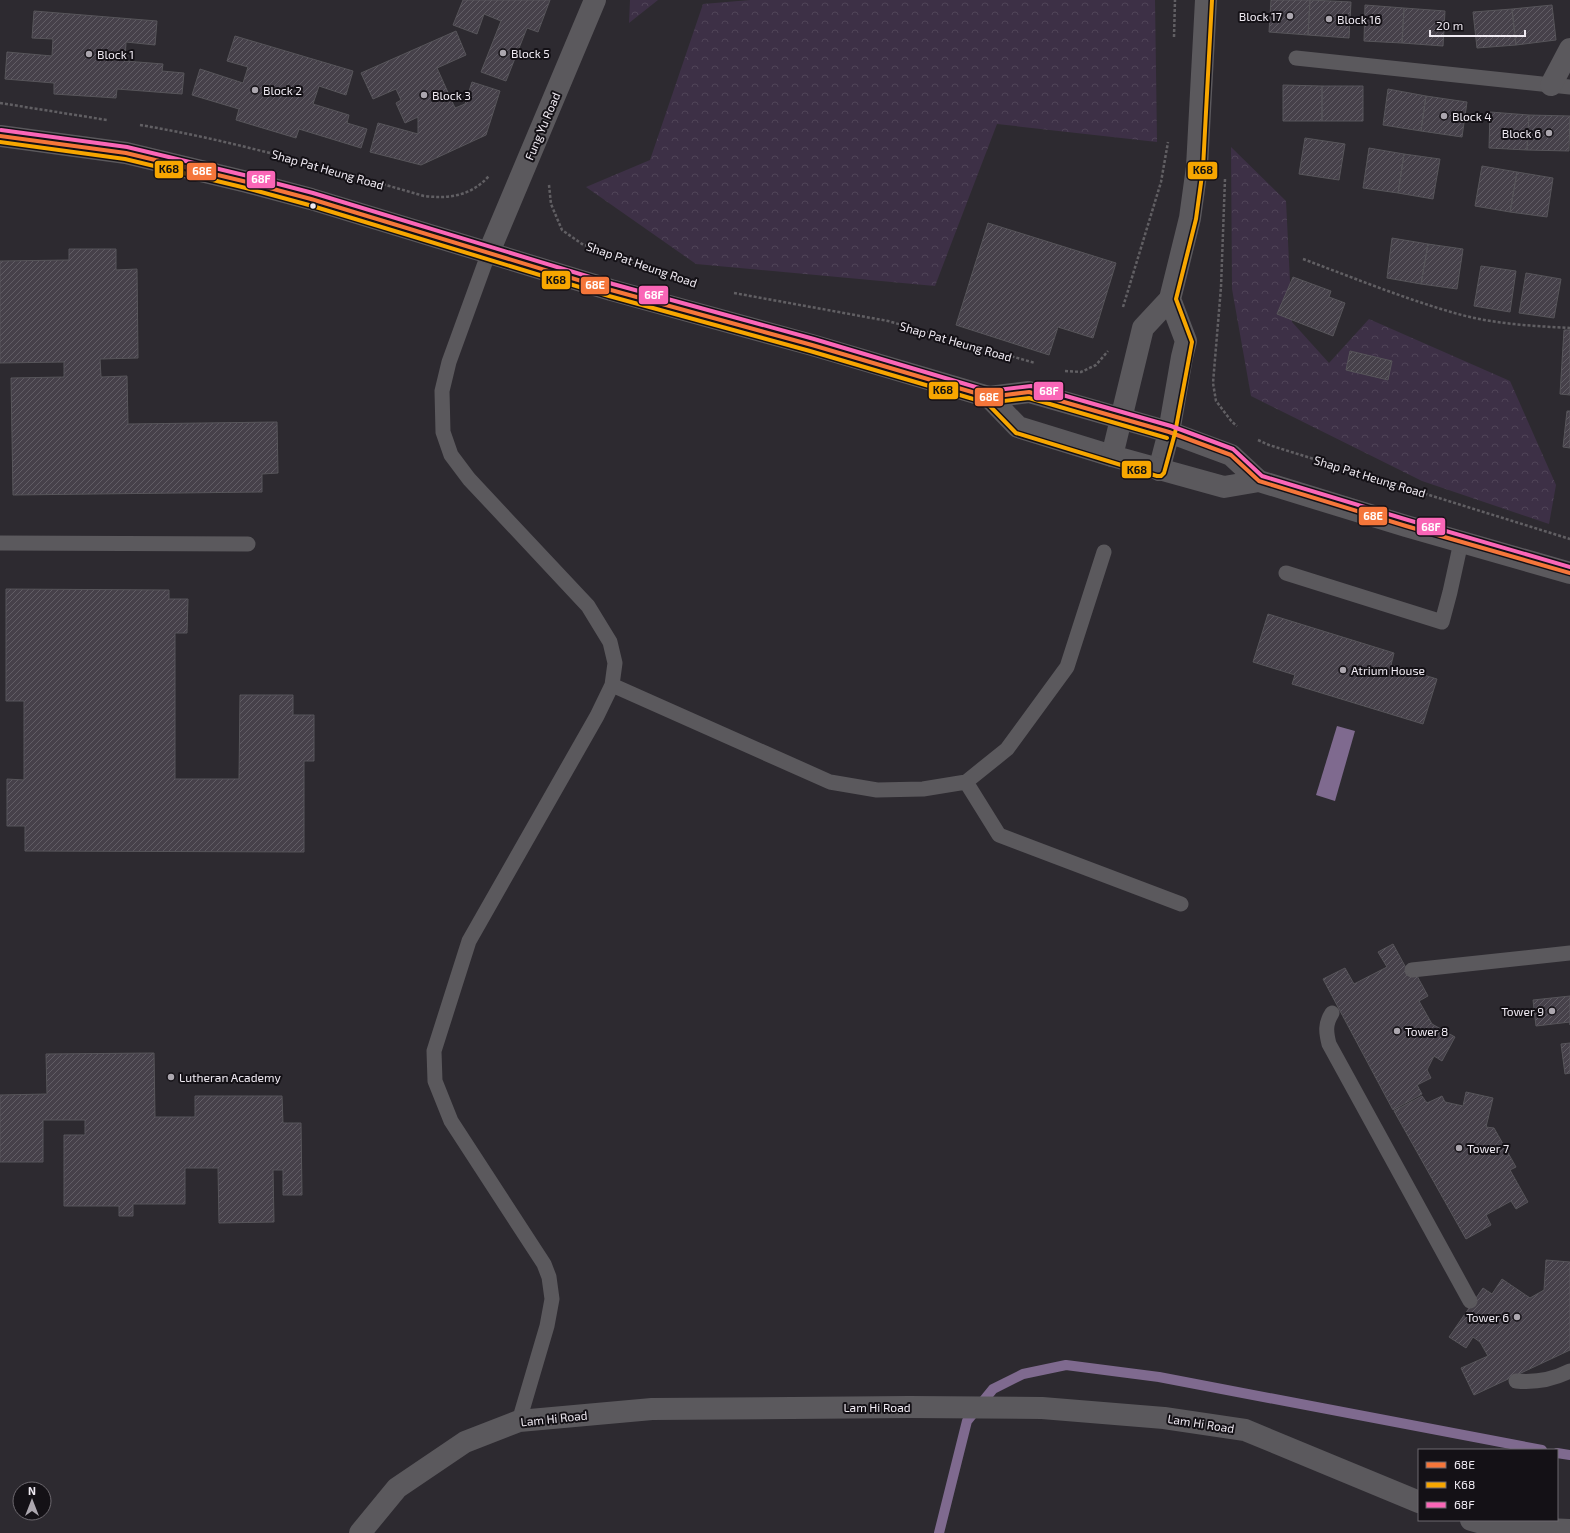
<svg xmlns="http://www.w3.org/2000/svg" width="1570" height="1533" viewBox="0 0 1570 1533" font-family="'Exo 2',sans-serif">
<defs>
<pattern id="forest-crowns" width="20" height="18" patternUnits="userSpaceOnUse"><rect width="20" height="18" fill="#3d3046"/><path d="M2 6a3 3 0 1 1 6 0M12 15a3 3 0 1 1 6 0" fill="none" stroke="#504458"/></pattern>
<pattern id="building-hatch" width="6" height="6" patternUnits="userSpaceOnUse"><rect width="6" height="6" fill="#46414a"/><path d="M-1 1l2-2M0 6l6-6M5 7l2-2" fill="none" stroke="#615d65"/></pattern>
</defs>
<rect width="100%" height="100%" fill="#2d2a30"/>
<path fill="url(#forest-crowns)" d="M630,0H658L629,23Z
M750,0H1155L1157,142L997,124L935,286L696,264L586,187L650,160L703,4Z
M1231,147L1286,201L1292,322L1329,363L1369,319L1510,381L1556,485L1549,524L1422,481L1251,396L1232,289Z"/>
<path fill="#7f6a8f" d="M1337,726L1355,731L1335,801L1316,795Z"/>
<g fill="none" stroke-linecap="round" stroke-linejoin="round">
<path stroke="#7f6a8f" stroke-width="10" d="M1557,1453L1570,1455
M939,1533L967,1421L993,1389L1023,1374L1066,1365L1159,1377L1542,1450"/>
</g>
<path fill="url(#building-hatch)" stroke="#57555a" d="M463,0H550L538,32L527,28L506,81L481,72L501,21L484,14L477,34L453,25Z
M1271,0H1310L1308,35L1269,32Z
M1310,0L1351,2L1349,38L1308,35Z
M1365,5L1404,8L1402,43L1364,41Z
M1552,5L1556,40L1516,45L1512,9Z
M1404,8L1445,11L1443,46L1402,43Z
M1512,9L1516,45L1477,48L1473,12Z
M34,11L157,21L155,45L126,42L125,61L163,64L162,71L184,73L182,94L117,89L116,98L54,94V83L5,79L7,52L52,56L53,39L32,38Z
M456,31L466,55L437,68L455,108L465,104L472,82L500,91L486,135L421,165L370,152L378,123L418,134V117L405,123L396,103L401,100L396,89L373,99L361,73Z
M235,36L353,71L346,95L319,86L313,104L349,115L347,123L367,129L361,148L299,129L296,138L236,120L239,109L192,95L200,69L243,83L248,67L227,61Z
M1283,85L1322,86V121H1283Z
M1322,86H1363V121H1322Z
M1388,89L1426,96L1421,131L1383,125Z
M1426,96L1467,102L1462,137L1421,131Z
M1490,112L1529,115L1527,150L1489,148Z
M1529,115L1570,116L1569,151L1527,150Z
M1305,138L1345,144L1339,180L1299,174Z
M1369,148L1404,154L1398,193L1363,188Z
M1404,154L1440,159L1433,199L1398,193Z
M1482,166L1517,172L1510,212L1475,206Z
M1517,172L1553,178L1547,217L1510,212Z
M988,223L1116,263L1093,338L1058,327L1049,355L956,325Z
M1392,238L1428,244L1421,284L1387,278Z
M1428,244L1463,249L1457,289L1421,284Z
M69,249H116V270L137,269L138,358L100,359L101,377L127,376L128,424L277,422L278,473L262,474V492L13,495L11,378L64,377V362L0,363V261L69,260Z
M1481,266L1516,271L1510,312L1474,306Z
M1526,273L1561,279L1554,318L1519,313Z
M1293,277L1331,291L1329,297L1345,303L1333,336L1277,314Z
M1564,330H1570V395L1560,394Z
M1350,351L1392,361L1388,380L1346,370Z
M1567,411H1570V448L1563,447Z
M6,589L169,590V599H188L187,633H175V779H239L240,695H293V715H314V761H304V852L25,851V826H7V779L24,780V701H6Z
M1268,614L1394,653L1391,665L1437,679L1423,724L1292,684L1295,675L1253,662Z
M1393,944L1411,977L1416,974L1428,996L1419,1001L1432,1024L1455,1037L1442,1061L1434,1056L1427,1070L1431,1078L1417,1085L1422,1094L1393,1110L1323,979L1345,968L1354,984L1387,967L1378,952Z
M1570,996V1025V1022L1536,1026L1533,1000Z
M1570,1043V1073L1565,1074L1561,1044Z
M154,1053L155,1117H195V1096H282L283,1123H301L302,1195H283V1170H273L274,1222L219,1223L218,1168H185V1204H133V1216H119V1206H64V1135H85V1120H43V1162H0V1095L47,1094L46,1054Z
M1466,1092L1493,1098L1486,1127L1494,1128L1516,1167L1510,1170L1528,1202L1516,1209L1511,1201L1486,1215L1491,1225L1466,1239L1394,1111L1422,1096L1427,1103L1442,1096L1445,1102L1463,1106Z
M1546,1260L1570,1262V1350L1474,1395L1461,1368L1488,1356L1480,1342L1473,1337L1466,1348L1449,1337L1483,1288L1492,1294L1502,1279L1530,1298L1544,1290Z"/>
<g fill="none" stroke-linecap="round" stroke-linejoin="round">
<path stroke="#615f63" stroke-width="2.5" stroke-dasharray="3 2" stroke-linecap="butt" d="M1174,37L1175,0
M0,103L107,120
M140,125C236,141 330,169 424,196C449,199 471,196 489,176
M1225,179L1221,287L1213,383L1216,401L1232,422L1237,426
M549,185L551,204L562,230L582,244L621,259L693,281
M1303,259C1354,278 1405,299 1458,314C1494,324 1533,326 1570,328
M734,293L888,321L1035,363
M1123,307L1161,182L1168,142
M1065,371L1081,372L1096,365L1108,351
M1258,440L1269,445L1570,539"/>
<path stroke="#5b595d" stroke-width="15" d="M1296,58L1570,87
M489,252L449,362L442,391L443,432L451,455L469,479L588,606L610,642L615,663L612,685L597,716L469,941L434,1051L435,1081L451,1121L544,1264L549,1277L552,1299L547,1326L519,1421
M0,543L248,544
M1286,573L1442,622L1450,592L1461,542
M612,685L830,782L877,790L923,789L966,782L999,835L1181,904
M966,782L1007,749L1067,667L1104,552
M1412,970L1570,953
M1332,1013C1325,1024 1326,1032 1329,1044L1470,1301
M1516,1381C1536,1383 1552,1380 1570,1371"/>
<path stroke="#5b595d" stroke-width="22" d="M1551,85L1570,49
M489,252L595,0
M1471,1520L1497,1527L1570,1530
M360,1533L397,1488L465,1442L519,1421L652,1409L909,1407L1042,1408L1164,1418L1245,1430L1419,1502"/>
<path stroke="#5b595d" stroke-width="22" d="M0,136L126,153L247,182L311,199L611,290L812,345L989,397L1029,392L1169,432L1159,470
M989,397L1018,427L1112,456"/>
<path stroke="#5b595d" stroke-width="22" d="M1206,0L1197,167L1190,218L1170,299L1143,328L1112,456L1224,487L1259,481
M1170,299L1186,341L1182,357L1169,432L1231,455L1259,481L1406,526L1570,573"/>
<g stroke="#141116" stroke-width="7">
<path id="bus-1" d="M0,136L126,153L247,182L311,199L611,290L812,345L989,397L1029,392L1169,432L1231,455L1259,481L1406,526L1570,573"/>
</g>
<g stroke="#141116" stroke-width="7">
<path id="bus-2" d="M0,142L125,159L246,188L309,205L609,296L810,351L987,403L1029,398L1167,438
M985,401L1016,433L1157,476H1161L1164,473L1175,433L1192,342L1176,299L1196,219L1203,168L1212,0"/>
</g>
<g stroke="#141116" stroke-width="7">
<path id="bus-3" d="M1,130L127,147L248,176L313,193L613,284L814,339L989,391L1031,386L1171,426L1233,449L1262,476L1408,520L1570,567"/>
</g>
<use href="#bus-1" stroke="#f5763a" stroke-width="4"/>
<use href="#bus-2" stroke="#f7a600" stroke-width="4"/>
<use href="#bus-3" stroke="#fa66b7" stroke-width="4"/>
</g>
<g fill="#aca7af" stroke="#141116" stroke-width="1.5">
<circle cx="1290" cy="16" r="4"/>
<circle cx="1329" cy="19" r="4"/>
<circle cx="503" cy="53" r="4"/>
<circle cx="89" cy="54" r="4"/>
<circle cx="255" cy="90" r="4"/>
<circle cx="424" cy="95" r="4"/>
<circle cx="1444" cy="116" r="4"/>
<circle cx="1549" cy="133" r="4"/>
<circle cx="1343" cy="670" r="4"/>
<circle cx="1552" cy="1011" r="4"/>
<circle cx="1397" cy="1031" r="4"/>
<circle cx="171" cy="1077" r="4"/>
<circle cx="1459" cy="1148" r="4"/>
<circle cx="1517" cy="1317" r="4"/>
</g>
<circle fill="#f0ebf3" stroke="#141116" stroke-width="1.5" cx="313" cy="206" r="3.5"/>
<g text-anchor="middle" dominant-baseline="central" stroke-width="4" stroke-linejoin="round" paint-order="stroke">
<g font-size="12" fill="#f0ebf3" stroke="#141116" text-anchor="start">
<text x="1282" y="16" text-anchor="end">Block 17</text>
<text x="1337" y="19">Block 16</text>
<text x="511" y="53">Block 5</text>
<text x="97" y="54">Block 1</text>
<text x="263" y="90">Block 2</text>
<text x="432" y="95">Block 3</text>
<text x="1452" y="116">Block 4</text>
<text x="1541" y="133" text-anchor="end">Block 6</text>
<text x="1351" y="670">Atrium House</text>
<text x="1544" y="1011" text-anchor="end">Tower 9</text>
<text x="1405" y="1031">Tower 8</text>
<text x="179" y="1077">Lutheran Academy</text>
<text x="1467" y="1148">Tower 7</text>
<text x="1509" y="1317" text-anchor="end">Tower 6</text>
</g>
<g font-size="12" fill="#f0ebf3" stroke="#141116">
<text transform="translate(542 126) rotate(-67)">Fung Yu Road</text>
<text transform="translate(328 169) rotate(16)">Shap Pat Heung Road</text>
<text transform="translate(642 264) rotate(19)">Shap Pat Heung Road</text>
<text transform="translate(956 341) rotate(16)">Shap Pat Heung Road</text>
<text transform="translate(1370 476) rotate(17)">Shap Pat Heung Road</text>
<text x="877" y="1407">Lam Hi Road</text>
<text transform="translate(554 1418) rotate(-6)">Lam Hi Road</text>
<text transform="translate(1201 1423) rotate(9)">Lam Hi Road</text>
</g>
</g>
<g stroke="#141116" stroke-width="1.5">
<rect x="154" y="160" width="30" height="19" rx="4" fill="#f7a600"/>
<rect x="1187" y="161" width="31" height="19" rx="4" fill="#f7a600"/>
<rect x="186" y="162" width="31" height="19" rx="4" fill="#f5763a"/>
<rect x="246" y="170" width="30" height="19" rx="4" fill="#fa66b7"/>
<rect x="541" y="270" width="30" height="20" rx="4" fill="#f7a600"/>
<rect x="580" y="276" width="30" height="19" rx="4" fill="#f5763a"/>
<rect x="638" y="285" width="31" height="20" rx="4" fill="#fa66b7"/>
<rect x="928" y="381" width="31" height="19" rx="4" fill="#f7a600"/>
<rect x="1033" y="381" width="31" height="20" rx="4" fill="#fa66b7"/>
<rect x="974" y="387" width="30" height="20" rx="4" fill="#f5763a"/>
<rect x="1121" y="460" width="31" height="19" rx="4" fill="#f7a600"/>
<rect x="1358" y="506" width="30" height="20" rx="4" fill="#f5763a"/>
<rect x="1416" y="517" width="30" height="19" rx="4" fill="#fa66b7"/>
</g>
<g font-size="11" text-anchor="middle" font-weight="bold" fill="#fff">
<text x="202" y="175">68E</text>
<text x="261" y="183">68F</text>
<text x="595" y="289">68E</text>
<text x="654" y="299">68F</text>
<text x="1049" y="395">68F</text>
<text x="989" y="401">68E</text>
<text x="1373" y="520">68E</text>
<text x="1431" y="531">68F</text>
</g>
<g font-size="11" text-anchor="middle" font-weight="bold" fill="#111">
<text x="169" y="173">K68</text>
<text x="1203" y="174">K68</text>
<text x="556" y="284">K68</text>
<text x="943" y="394">K68</text>
<text x="1137" y="474">K68</text>
</g>
<rect x="1418" y="1449" width="140" height="72" fill="#141116" stroke="#6c686e"/>
<rect x="1426" y="1462" width="20" height="6" fill="#f5763a" stroke="#6c686e"/>
<text x="1454" y="1469" font-size="12" fill="#f0ebf3">68E</text>
<rect x="1426" y="1482" width="20" height="6" fill="#f7a600" stroke="#6c686e"/>
<text x="1454" y="1489" font-size="12" fill="#f0ebf3">K68</text>
<rect x="1426" y="1502" width="20" height="6" fill="#fa66b7" stroke="#6c686e"/>
<text x="1454" y="1509" font-size="12" fill="#f0ebf3">68F</text>
<g transform="translate(32 1501)"><circle r="19" fill="#141116" stroke="#6c686e"/>
<path d="M0-3L7 15L0 10L-7 15Z" fill="#aca7af"/>
<text y="-6" font-size="11" font-weight="bold" text-anchor="middle" fill="#f0ebf3">N</text>
</g>
<path d="M1430 30v6h95v-6" fill="none" stroke="#f0ebf3" stroke-width="2"/>
<text x="1436" y="30" font-size="12" fill="#f0ebf3" stroke="#141116" stroke-width="3" paint-order="stroke">20 m</text>
</svg>
